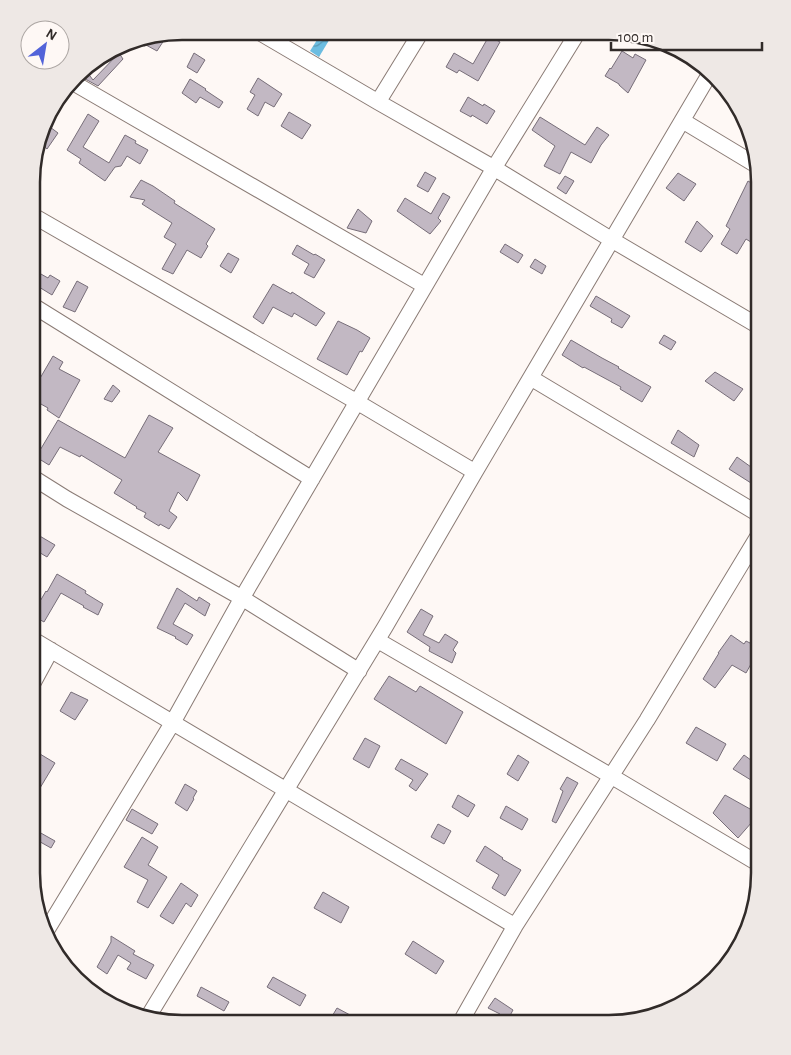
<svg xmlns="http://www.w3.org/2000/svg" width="791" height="1055" viewBox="0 0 791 1055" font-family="'Alegreya Sans',sans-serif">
<defs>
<pattern id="water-waves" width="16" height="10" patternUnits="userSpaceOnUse" patternTransform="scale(1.25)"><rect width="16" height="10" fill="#6cbde1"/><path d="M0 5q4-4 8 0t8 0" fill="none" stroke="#599ab6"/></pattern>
</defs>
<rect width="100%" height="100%" fill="#fef8f5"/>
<path fill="url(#water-waves)" d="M322,32H334L319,57L310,51Z"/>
<path fill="#c2b8c3" stroke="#776e79" d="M168,34L157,51L146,45L145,46L132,40Z
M489,36L500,42L478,81L459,70L457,73L446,67L454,53L473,64Z
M622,51L633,58L635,54L646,60L628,93L619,85V84L605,76L610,68L611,69Z
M119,53L123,59L98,86L78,75L84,68L93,80Z
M194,53L205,60L197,73L187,67Z
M258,78L282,94L274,107L265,102L258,116L247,109L255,95L250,92Z
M190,79L206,89L205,90L223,102L219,108L200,97L196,103L182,93Z
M468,97L483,106L484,104L495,111L487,124L472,115L471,117L460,111Z
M289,112L311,125L302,139L281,126Z
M88,114L99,121L83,147L109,163L125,135L136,141L135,143L148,150L140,164L127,156L121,166L115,167L105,181L79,163L81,159L67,150Z
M540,117L585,145L597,127L609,135L601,145L591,163L571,152L560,174L544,166L555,146L532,130Z
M46,124L58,133L47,149L39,142Z
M425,172L436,178L428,192L417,186Z
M678,173L696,184L684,201L666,188Z
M565,176L574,181L566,194L557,188Z
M141,180L153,186L175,201L174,203L215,229L206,244L208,246L201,258L187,250L173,274L162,269L176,244L164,237L172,223L142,204L145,200L130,197Z
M748,181L760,188V235L754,244L746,239L737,254L721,244L730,229L726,226Z
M443,193L450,197L438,218L441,221L430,234L397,211L405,198L431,214Z
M358,209L372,221L366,233L347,228Z
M697,221L713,236L701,252L685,242Z
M505,244L523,255L518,263L500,252Z
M297,245L314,255L315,254L325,260L314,278L304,273L309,264L292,254Z
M228,253L239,259L231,273L220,266Z
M535,259L546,266L542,274L530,267Z
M32,269L48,278L50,275L60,281L52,295L39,287L34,296H32Z
M77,281L88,287L75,312L63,307Z
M273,284L291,294L292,292L325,313L316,326L294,313L292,317L273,307L263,324L253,317Z
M596,296L630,316L622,328L611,322L612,319L590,306Z
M338,321L357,330L370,338L362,352L360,351L347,375L317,359Z
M664,335L676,342L671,350L659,343Z
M571,340L602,358L619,367L618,368L651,387L642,402L620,389L621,387L584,367L583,368L562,355Z
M53,356L63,362L59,369L80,380L59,418L47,410L48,408L32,399V392Z
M715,372L743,389L734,401L705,381Z
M113,385L120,391L112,402L104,399Z
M149,415L173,428L158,452L200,475L187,501L178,492L169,511L177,517L169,529L160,524L159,526L144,517L146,513L136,508L137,507L114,493L122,480L81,455L80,457L60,447L49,465L36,457L58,420L125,458Z
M678,430L699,445L694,457L671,443Z
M737,457L758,472L751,483L729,469Z
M38,535L55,545L47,557L32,548V545Z
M57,574L86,591L85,593L103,604L98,615L83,607L84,606L61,593L44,622L32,615L46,591L47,592Z
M177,588L197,601L199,597L210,604L205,616L185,603L173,624L193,635L187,645L175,638L176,637L157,628Z
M421,609L433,616L423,635L439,643L445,634L458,642L453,650L456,653L452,663L429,651L430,647L407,632Z
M731,635L744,644L746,641L760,648L746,673L732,665L715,688L703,679L719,653H718Z
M389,676L416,692L420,686L463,712L446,744L374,699Z
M71,692L88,700L75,720L60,711Z
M696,727L726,744L717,761L686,743Z
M365,738L380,746L369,768L353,759Z
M40,754L55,763L31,803V768Z
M518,755L529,762L518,781L507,774Z
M744,755L759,766V785L733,769Z
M401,759L428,774L416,791L409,786L413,780L395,769Z
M567,777L578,783L556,823L552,821L563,791L560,789Z
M185,784L197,791L193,798L194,799L187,811L175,803Z
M458,795L475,805L468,817L452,807Z
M725,795L759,814L738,838L713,813Z
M506,806L528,819L522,830L500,818Z
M132,809L158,824L152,834L126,820Z
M438,824L451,831L444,844L431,837Z
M39,832L55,841L51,848L35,839Z
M142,837L158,847L148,865L167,877L148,908L137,902L148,880L124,867Z
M485,846L503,858L502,859L521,870L505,896L492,888L499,875L476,861Z
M181,883L198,895L191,907L186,903L173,924L160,916Z
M323,892L349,907L341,923L314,908Z
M111,936L135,951L133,954L154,965L146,979L127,969L131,963L118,955L107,974L97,967L111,942Z
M413,941L444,961L436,974L405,954Z
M273,977L306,995L300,1006L267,987Z
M201,987L229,1002L224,1011L197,996Z
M495,998L513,1010L506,1023L496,1019L500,1014L488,1008Z
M337,1008L365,1023H341L331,1018Z"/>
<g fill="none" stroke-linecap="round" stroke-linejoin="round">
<g stroke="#8a7b75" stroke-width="17">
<path id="minor" d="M257,31L378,102L494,168L612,240L760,327
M72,82L425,286
M378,102L421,32
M683,121L756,165
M32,215L357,402L475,472
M32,305L312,479
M531,378L760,515
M32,477L67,499L242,598L359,671
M32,639L515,926
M377,640L611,776L759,864
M32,685L51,650
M45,933L173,722L242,598L425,286L494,168L578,32
M148,1017L385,627L475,472L709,75
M460,1023L515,926L647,720L760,533"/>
</g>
<use href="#minor" stroke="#fff" stroke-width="15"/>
</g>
<path d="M0 0H791V1055H0ZM182 40H609A142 142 0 0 1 751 182V873A142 142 0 0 1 609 1015H182A142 142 0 0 1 40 873V182A142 142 0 0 1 182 40Z" fill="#eee8e5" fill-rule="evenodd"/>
<path fill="none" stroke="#312b29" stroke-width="2.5" d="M182 40H609A142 142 0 0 1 751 182V873A142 142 0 0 1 609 1015H182A142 142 0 0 1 40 873V182A142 142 0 0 1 182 40Z"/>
<g transform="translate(45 45) rotate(31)"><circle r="24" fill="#fef8f5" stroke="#aca6a3"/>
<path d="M0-4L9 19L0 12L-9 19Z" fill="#5263d9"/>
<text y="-8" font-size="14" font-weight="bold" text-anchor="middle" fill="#312b29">N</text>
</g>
<path d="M611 42v8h151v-8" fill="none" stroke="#312b29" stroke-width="2.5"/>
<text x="618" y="42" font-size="15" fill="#312b29" stroke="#fef8f5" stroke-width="4" paint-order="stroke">100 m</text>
</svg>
